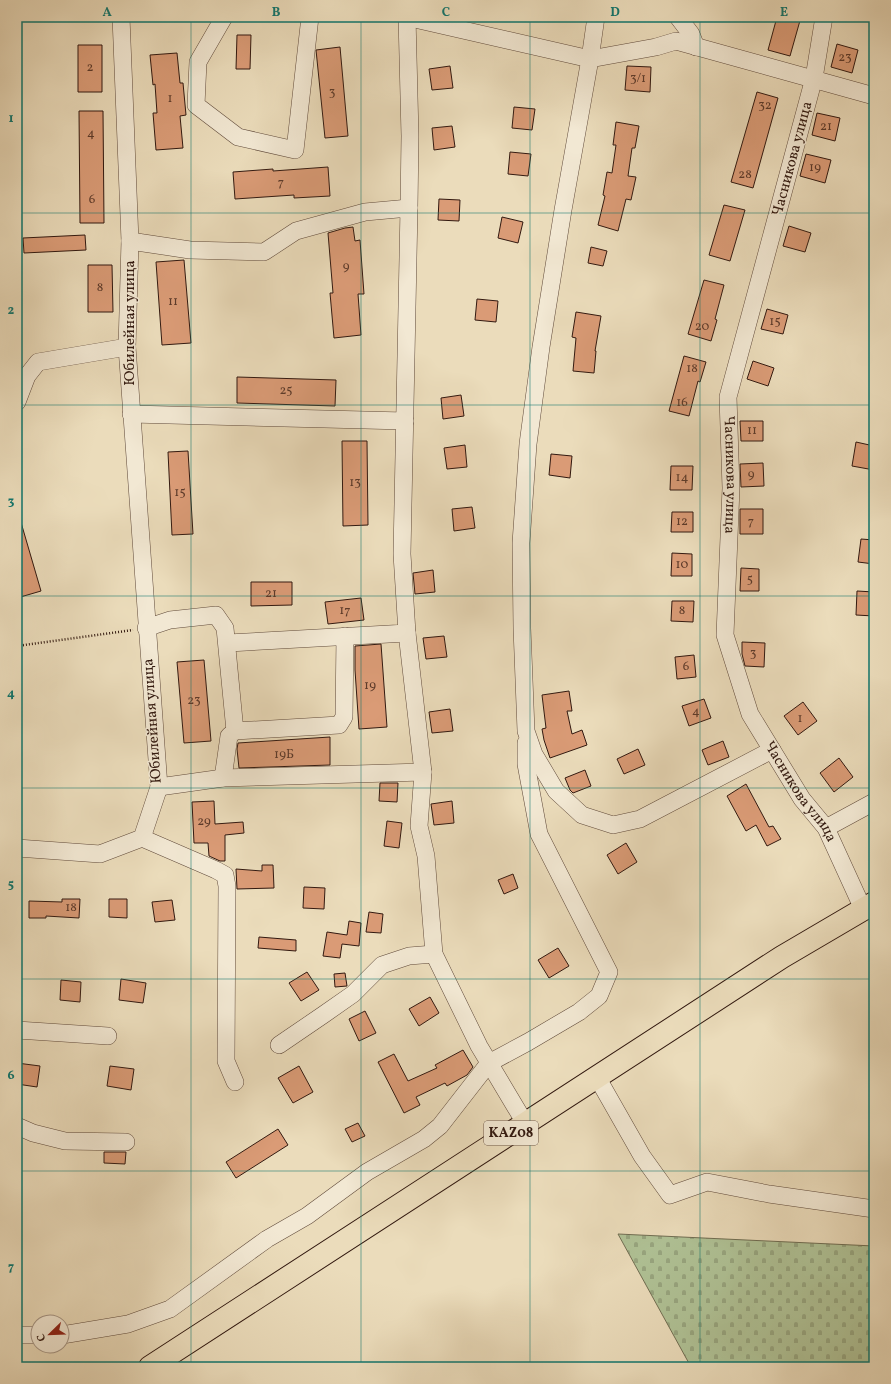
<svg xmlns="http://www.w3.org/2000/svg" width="891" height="1384" viewBox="0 0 891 1384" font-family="Vollkorn,serif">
<defs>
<pattern id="cemetery-stones" width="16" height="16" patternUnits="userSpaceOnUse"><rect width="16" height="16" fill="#b0c296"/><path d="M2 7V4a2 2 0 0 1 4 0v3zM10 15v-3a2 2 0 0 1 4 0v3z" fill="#98a680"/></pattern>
</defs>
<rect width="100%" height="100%" fill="#ebdcbb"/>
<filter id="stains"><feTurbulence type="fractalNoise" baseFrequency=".005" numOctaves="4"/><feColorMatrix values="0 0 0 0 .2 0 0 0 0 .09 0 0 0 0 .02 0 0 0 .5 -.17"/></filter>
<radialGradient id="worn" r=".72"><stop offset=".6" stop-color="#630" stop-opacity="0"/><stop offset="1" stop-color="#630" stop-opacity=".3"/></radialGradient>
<path fill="url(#cemetery-stones)" stroke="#716e53" d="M618,1234L874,1246V1367H691Z"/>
<path fill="#da9b76" stroke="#321910" d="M777,17H801L790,56L768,50Z
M237,35H251L250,69H236Z
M837,44L858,50L852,73L831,67Z
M78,45H102V92H78Z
M340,47L348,136L325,138L316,50Z
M177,53L180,83H183L186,115L180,116L183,148L156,150L153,113H157L155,84L153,85L150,55Z
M450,66L453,88L432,90L429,69Z
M627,66L651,67L650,92L625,90Z
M757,92L778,98L753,188L731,182Z
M514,107L535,109L532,130L512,128Z
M79,111H103L104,223H80Z
M817,113L840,118L835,141L812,135Z
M616,122L639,126L635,148H632L628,176L636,177L631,200L626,199L618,231L598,225L605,196L603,195L607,172L612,173L616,145H613Z
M452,126L455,147L434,150L432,128Z
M510,152L531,154L528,176L508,174Z
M806,154L831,160L825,183L800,176Z
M328,167L330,196L294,198V195L235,199L233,172L273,169V171Z
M439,199L460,200L459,221L438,220Z
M724,205L745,210L730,261L709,255Z
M502,217L523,222L518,243L498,238Z
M789,226L811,233L805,252L783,246Z
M353,227L355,241L360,240L364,294H358L361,335L334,338L330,293H333L328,233L345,228Z
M85,235L86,250L24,253L23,238Z
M591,247L607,251L603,266L588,263Z
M184,260L191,343L162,345L156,262Z
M88,265H112L113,312H88Z
M704,280L724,285L715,319L717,320L711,341L688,334Z
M477,299L498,301L496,322L475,320Z
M767,309L788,315L783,334L761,329Z
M576,312L601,316L595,351H596L594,373L573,371L576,338L572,337Z
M684,356L706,362L700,382L698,381L689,416L669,411Z
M753,361L774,368L768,386L747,379Z
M237,377L336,380L335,406L237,403Z
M461,395L464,416L443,419L441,398Z
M740,421H763V441H741Z
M342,441H367L368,525L343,526Z
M856,442L874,446V470L852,466Z
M465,445L467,467L447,469L444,448Z
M188,451L193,534L172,535L168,452Z
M551,454L572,456L570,478L549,475Z
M763,463L764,486L741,487L740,464Z
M671,466H693L692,490H670Z
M472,507L475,528L454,531L452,509Z
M740,509H763V534H740Z
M672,512H693V532H671Z
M17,519H20L41,591L17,598Z
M861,539L874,540V564L858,562Z
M672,553L692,554V576H671Z
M741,568L759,569V591H740Z
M433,570L435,592L415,594L413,573Z
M251,582H292V605L251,606Z
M857,591L874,592V616L856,615Z
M361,598L364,620L328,624L325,602Z
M672,601H694L693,622L671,621Z
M444,636L447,657L426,659L423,638Z
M742,642L765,643L764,667L745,666L742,654Z
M381,644L387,727L359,729L355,670V646Z
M694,655L696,677L677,679L675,657Z
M204,660L211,741L184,743L177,662Z
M569,691L572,711H567L572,734L582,730L587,745L550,758L544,740L542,729L546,728L542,695Z
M704,699L711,718L689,726L682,706Z
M803,702L817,721L798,735L784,716Z
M450,709L453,731L432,733L429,712Z
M330,737V765L239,768L237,749L238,743Z
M723,741L729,757L708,765L702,750Z
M638,749L645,765L624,774L617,759Z
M839,758L853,777L834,792L820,773Z
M585,770L591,786L573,793L570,790L565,778Z
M380,783H398L397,802L379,801Z
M746,784L769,827L773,826L781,839L767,846L756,825L746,831L727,796Z
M214,801L215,824L243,822L244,833L225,835V861H220L209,856L208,843H194L192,802Z
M452,801L454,823L434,825L431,804Z
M387,821L402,823L399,848L384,846Z
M626,843L637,862L618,874L607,855Z
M262,865H273L274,888L237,889L236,869L262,871Z
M513,874L518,888L504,894L498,880Z
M304,887L325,888L324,909L303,908Z
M62,899H80L79,918L46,916V918H29V901L62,902Z
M109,899H127V918L109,917Z
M172,900L175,920L155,922L152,902Z
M369,912L383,914L381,933L366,932Z
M349,921L361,923L359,946L342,944L340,958L323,956L327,932L347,935Z
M259,937L296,940V951L258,948Z
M558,948L569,966L549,978L538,960Z
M307,972L319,990L301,1001L289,983Z
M345,973L347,986L335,987L334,974Z
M121,979L146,983L143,1003L119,1000Z
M61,980L81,982L80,1002L60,1000Z
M430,997L439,1013L419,1026L409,1009Z
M365,1011L376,1033L359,1041L349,1019Z
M463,1050L473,1067L467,1075L447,1086L445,1083L416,1097L420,1105L404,1113L378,1062L394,1054L408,1081L437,1068L435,1065Z
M17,1063L40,1066L37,1087L17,1084Z
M110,1066L134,1069L131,1090L107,1086Z
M299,1066L313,1092L293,1103L278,1078Z
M358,1123L365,1136L352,1142L345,1129Z
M278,1129L288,1145L236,1178L226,1162Z
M104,1152H126L125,1164L104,1163Z"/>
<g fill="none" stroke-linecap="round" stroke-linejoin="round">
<g stroke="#604a3b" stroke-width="18">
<g id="minor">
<path d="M224,17L198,62L196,105L238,137L295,150L310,17"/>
<path d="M406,17L590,59L656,47L676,41L874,96"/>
<path d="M407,17L410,136L409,208"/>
<path d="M596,17L590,59L563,210L541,347L528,444L521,543L522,628L526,731L534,754L556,791L582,815L613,825L640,819L772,750"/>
<path d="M678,17L691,34L696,47"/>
<path id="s1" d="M824,17L814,78L728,397L731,488L725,635L750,714L802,799L826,828L863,909"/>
<path d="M130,241L190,250L264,252L296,231L365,212L409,208L402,554L407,633L228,643"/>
<path d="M17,402L27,376L38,362L127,347"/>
<path d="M131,414L405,421"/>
<path d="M146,628L170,620L216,615L225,628L235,731"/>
<path d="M423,772L419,826L426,856L434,954L479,1046L525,1123"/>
<path d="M223,778L229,736L235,731L339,725L344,717L345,636"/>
<path d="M159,787L223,778L423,772L407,633"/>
<path d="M826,828L874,802"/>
<path d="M142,838L216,870L225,875L227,886L226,1061L235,1082"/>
<path d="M17,848L100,854L142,838L159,787L127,347L130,241L121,17"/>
<path d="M17,1030L108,1036"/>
<path d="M279,1045L323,1015L353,994L382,965L409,956L434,954"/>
<path d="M597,1077L642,1156L670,1195L707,1182L769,1194L874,1209"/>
<path d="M17,1126L33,1133L65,1141L126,1142"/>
<path d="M17,1335H38"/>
<path d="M62,1335L128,1324L170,1309L267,1239L307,1216L367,1172L424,1139L440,1126L489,1063L528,1042L579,1012L599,996L609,972L539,834L526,764V743"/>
</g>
</g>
<g stroke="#321910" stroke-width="24">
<path id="highway" d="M150,1367L782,957L874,903"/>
</g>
<path stroke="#321910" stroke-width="2.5" stroke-dasharray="1 2" stroke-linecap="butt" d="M17,646L133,630"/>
<use href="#minor" stroke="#f2e8d3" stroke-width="17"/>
<use href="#highway" stroke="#ebdcbb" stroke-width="22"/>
</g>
<path fill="none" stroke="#0f766e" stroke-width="1" stroke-opacity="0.55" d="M191,17V1367M361,17V1367M530,17V1367M700,17V1367M17,213H874M17,405H874M17,596H874M17,788H874M17,979H874M17,1171H874"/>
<g text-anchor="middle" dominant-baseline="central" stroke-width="3" stroke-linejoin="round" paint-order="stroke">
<g font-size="13" fill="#5c3a2a">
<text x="845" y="58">23</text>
<text x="90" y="68">2</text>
<text x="638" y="79">3/1</text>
<text x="332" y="93">3</text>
<text x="170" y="99">1</text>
<text x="765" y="106">32</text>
<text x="826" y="127">21</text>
<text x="91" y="134">4</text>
<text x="815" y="168">19</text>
<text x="745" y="175">28</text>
<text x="281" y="183">7</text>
<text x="92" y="200">6</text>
<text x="346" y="267">9</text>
<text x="100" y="288">8</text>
<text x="173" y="302">11</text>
<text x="775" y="322">15</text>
<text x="702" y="327">20</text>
<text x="692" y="369">18</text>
<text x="286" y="391">25</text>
<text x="682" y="403">16</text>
<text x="752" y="431">11</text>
<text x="751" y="475">9</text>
<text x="682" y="478">14</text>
<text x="355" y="483">13</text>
<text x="180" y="493">15</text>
<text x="682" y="522">12</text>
<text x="751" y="522">7</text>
<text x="682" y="565">10</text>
<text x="750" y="580">5</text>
<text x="271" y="594">21</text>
<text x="345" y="611">17</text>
<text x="682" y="611">8</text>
<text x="753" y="654">3</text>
<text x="686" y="667">6</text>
<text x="370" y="686">19</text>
<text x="194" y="701">23</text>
<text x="696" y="712">4</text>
<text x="800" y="719">1</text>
<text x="284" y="755">19Б</text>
<text x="204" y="822">29</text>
<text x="71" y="908">18</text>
</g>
<rect fill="#f2e8d3" stroke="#6c574a" stroke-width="1" x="484" y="1121" width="54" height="24" rx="3"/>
<g font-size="14" font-weight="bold" fill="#321910">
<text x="511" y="1133">KAZ08</text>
</g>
<g font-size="15" fill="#321910" stroke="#f2e8d3">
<text transform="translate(793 159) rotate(-75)">Часникова улица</text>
<text transform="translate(130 323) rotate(-90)">Юбилейная улица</text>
<text stroke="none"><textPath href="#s1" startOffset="470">Часникова улица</textPath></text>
<text transform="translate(153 721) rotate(-94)">Юбилейная улица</text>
<text stroke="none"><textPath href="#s1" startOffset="806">Часникова улица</textPath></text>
</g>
</g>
<rect width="891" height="1384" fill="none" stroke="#ebdcbb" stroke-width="44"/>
<g transform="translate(50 1334) rotate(247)"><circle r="19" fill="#f2e8d3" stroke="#a59585"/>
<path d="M0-3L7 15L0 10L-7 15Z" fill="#8f2418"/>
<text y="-6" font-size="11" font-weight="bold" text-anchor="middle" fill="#321910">С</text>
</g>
<rect x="22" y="22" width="847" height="1340" fill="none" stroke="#0f766e" stroke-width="1.5"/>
<g font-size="13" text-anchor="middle" font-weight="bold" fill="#0f766e">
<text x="107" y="16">A</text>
<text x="276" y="16">B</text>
<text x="446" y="16">C</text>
<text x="615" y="16">D</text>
<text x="784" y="16">E</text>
<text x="11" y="122">1</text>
<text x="11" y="314">2</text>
<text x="11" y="505">3</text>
<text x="11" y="697">4</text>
<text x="11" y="888">5</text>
<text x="11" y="1079">6</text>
<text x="11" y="1271">7</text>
</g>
<rect width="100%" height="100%" filter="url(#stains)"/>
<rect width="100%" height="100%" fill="url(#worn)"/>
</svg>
